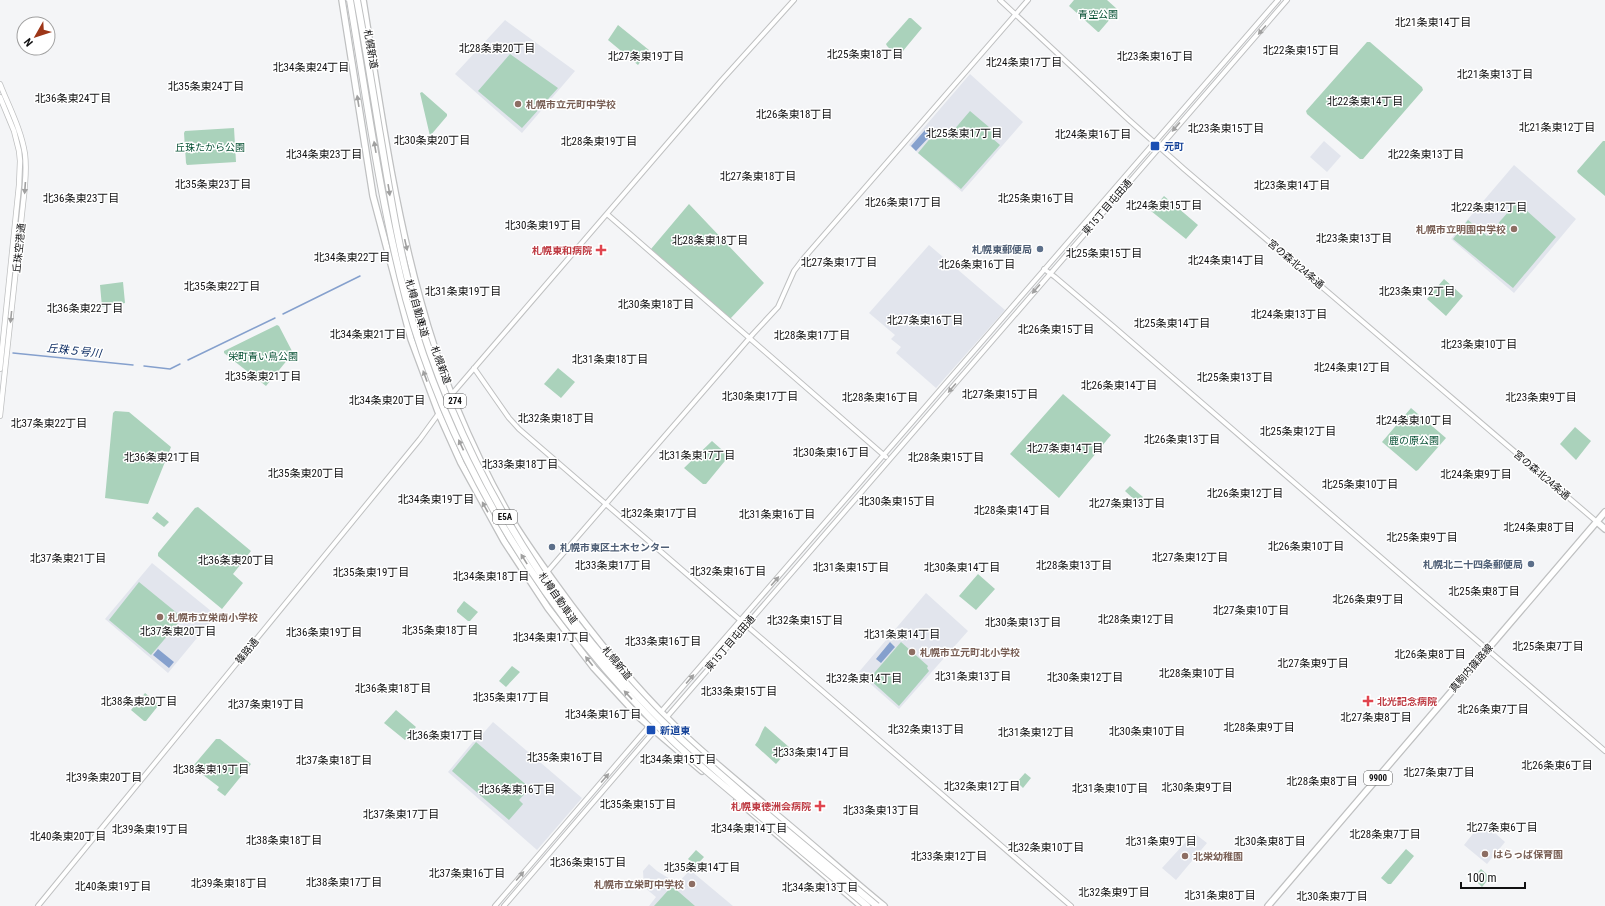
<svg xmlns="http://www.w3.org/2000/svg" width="1605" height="906" viewBox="0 0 1605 906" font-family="'Roboto Condensed','Noto Sans JP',sans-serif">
<rect width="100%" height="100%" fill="#f4f5f7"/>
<path fill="#e2e5ed" d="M505,20L575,71L522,133L455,74Z
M970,74L1023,122L962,192L909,145Z
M1324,141L1341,156L1327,172L1310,157Z
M1514,165L1576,219L1514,293L1451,239Z
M929,245L1005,310L936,388L896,353L901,347L891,339L895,335L869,313Z
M152,563L216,615L168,673L105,619Z
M926,593L968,631L899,709L858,673Z
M493,722L582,798L537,850L448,772L477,737L479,738Z
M1486,825L1505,842L1487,864L1464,845L1479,826L1482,829Z
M1194,833L1207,843L1176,880L1162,868Z
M649,864L657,871L670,879L669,882L675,886L690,870L733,906H649L656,897L644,887L643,871Z"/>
<path fill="#aad2bb" d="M1074,0H1107L1117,9V11L1099,32H1098L1069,6Z
M909,18H911L922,28L898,57L887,46L886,44Z
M618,25L649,50L638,65L608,40Z
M1367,42H1370L1422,87L1423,90L1363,159H1360L1307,114L1306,111Z
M510,54L558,88L522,128L478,91Z
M422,92L447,114V116L430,136L420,93Z
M970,111L996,133L992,138L1000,145L961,189L918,153L937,130L947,138Z
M234,128L236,162L187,165L186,163L184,133L185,131Z
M1603,141H1605V196L1578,173L1577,171Z
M1164,196L1198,225L1186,239L1151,211Z
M1517,202L1556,237L1513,288L1453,239L1468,220L1487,236Z
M689,204L764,283L730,319L651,249Z
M1444,279L1463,296L1446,316L1427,299Z
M123,282L125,303L102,307L100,285Z
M277,325L279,326L293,353L266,386L224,353V351Z
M558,368L575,382L561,398L544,384Z
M1063,394L1111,435L1059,498L1010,454Z
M1411,408L1446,438L1418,470L1416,471L1382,442Z
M115,411L129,412L171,447L148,504L105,498L113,413Z
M1575,427L1591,441L1576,460L1560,444Z
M712,441L729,456L706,484H703L684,468Z
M1130,486L1143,497L1138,503L1125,491Z
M198,507L251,551L233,574L243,583L222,609L158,556V553L195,508Z
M157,512L169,522L164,527L152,518Z
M978,574L995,589L976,610L959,596Z
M139,582L177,613L176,616L181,620L151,655L109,620Z
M464,601L478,612L470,621H468L457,612V610Z
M901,642L928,666L927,668L929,671L899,706L869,679Z
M512,666L520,672L506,687L499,681Z
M145,693L157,703L158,706L146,721H144L131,710Z
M396,710L416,727L405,740L384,723Z
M765,726L790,748L776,764L755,745C760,739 761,732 765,726Z
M216,739H220L251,764L225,796L217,790L219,787L194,768V765Z
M476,742L530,788L519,800L523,804L509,820L452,771Z
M1025,773L1031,778L1023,788L1017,782Z
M1406,849L1414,856L1391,884H1388L1381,878Z
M696,850L704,857L696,866L688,859Z
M1481,869L1490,877L1482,887L1473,878Z
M672,886L695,906H654Z"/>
<path fill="#85a0cd" d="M925,130L931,135L916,151L911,146Z
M890,642L895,647L881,663L876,659Z
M158,649L174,662L169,668L153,655Z"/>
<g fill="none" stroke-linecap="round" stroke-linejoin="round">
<path stroke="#85a0cd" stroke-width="1.5" d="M283,314L360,276
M13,353L133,365
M188,360L275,318
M144,366L170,369L180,364"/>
<g stroke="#bfc0c1" stroke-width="6">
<path id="tertiary" d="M1000,0L1129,120L1184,169L1597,522
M607,214L886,457
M1044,269L1055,277L1114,327L1605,751
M474,368L509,418L519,429L1071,906
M443,408L452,394L476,366L721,81L794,0
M547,572L753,334L778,307L794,271L804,258L1028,0
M660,713L1278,0
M666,718L1287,0
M38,906L420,439L439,413
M495,906L651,724
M504,906L656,729"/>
</g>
<g stroke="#bfc0c1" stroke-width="6">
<path id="secondary" d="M0,84C9,107 21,129 25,154C27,171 25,188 23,204L0,416
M0,97L14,131L19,151L20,161L19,185L0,369"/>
</g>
<g stroke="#bfc0c1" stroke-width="8">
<path id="primary" d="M1597,522L1605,529
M1268,906L1605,512"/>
</g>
<g stroke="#bfc0c1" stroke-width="8">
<path id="trunk" d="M342,0L373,196L411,339L439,414L461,463L504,541L548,608L594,668L640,718L702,771
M363,0C379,100 393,202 420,299C440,374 471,448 509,515C523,539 539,561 555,583C591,633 630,682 674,725C705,756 739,782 772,811C810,842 846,875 884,906
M737,800L861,906"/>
</g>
<use href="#tertiary" stroke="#fff" stroke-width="4"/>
<use href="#secondary" stroke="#fff" stroke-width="4.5"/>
<use href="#primary" stroke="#fff" stroke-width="5.5"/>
<use href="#trunk" stroke="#fff" stroke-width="5.5"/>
<g stroke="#bfc0c1" stroke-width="8" stroke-linecap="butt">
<path id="motorway-bridge" d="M350,0C367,100 380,201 406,299C452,467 548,620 673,741C696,763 722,784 747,805C787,839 827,872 867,906
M357,0C365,43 372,86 379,129C389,186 397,243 413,299C457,453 539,595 651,710C680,740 712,767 743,794C788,832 832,869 877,906"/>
</g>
<use href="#motorway-bridge" stroke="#fff" stroke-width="6"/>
</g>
<defs><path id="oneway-solid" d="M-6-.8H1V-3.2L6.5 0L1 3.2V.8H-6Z"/></defs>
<g fill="#a0a0a0">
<use href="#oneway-solid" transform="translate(1262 30) rotate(131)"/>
<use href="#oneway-solid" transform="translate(358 101) rotate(-99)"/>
<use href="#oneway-solid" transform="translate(1176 127) rotate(131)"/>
<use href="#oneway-solid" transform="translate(375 147) rotate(-100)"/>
<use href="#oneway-solid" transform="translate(25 188) rotate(94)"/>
<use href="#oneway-solid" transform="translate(389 190) rotate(81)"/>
<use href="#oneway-solid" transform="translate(406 245) rotate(77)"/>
<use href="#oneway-solid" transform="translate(1036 289) rotate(131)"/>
<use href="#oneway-solid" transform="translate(11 317) rotate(96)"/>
<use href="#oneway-solid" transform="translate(425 376) rotate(-110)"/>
<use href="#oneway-solid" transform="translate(952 388) rotate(131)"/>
<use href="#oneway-solid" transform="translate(461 445) rotate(-115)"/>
<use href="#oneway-solid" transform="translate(485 507) rotate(-119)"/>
<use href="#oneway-solid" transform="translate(524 559) rotate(-122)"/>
<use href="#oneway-solid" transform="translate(775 581) rotate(-49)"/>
<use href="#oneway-solid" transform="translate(589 661) rotate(-128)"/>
<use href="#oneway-solid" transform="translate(690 679) rotate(-49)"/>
<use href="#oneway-solid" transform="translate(628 695) rotate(-133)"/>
<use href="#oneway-solid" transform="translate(605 778) rotate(-49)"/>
<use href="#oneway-solid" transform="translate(520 876) rotate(-49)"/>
</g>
<g fill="#8d6e63" stroke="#fff" stroke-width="1.5">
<circle cx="518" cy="104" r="4"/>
<circle cx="1514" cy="229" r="4"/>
<circle cx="160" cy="617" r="4"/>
<circle cx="912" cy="652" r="4"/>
<circle cx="1485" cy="854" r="4"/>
<circle cx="1185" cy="856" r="4"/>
<circle cx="692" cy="884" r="4"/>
</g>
<g fill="#1a4fb4" stroke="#fff" stroke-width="1.5">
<rect x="1150" y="141" width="10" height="10" rx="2"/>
<rect x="646" y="725" width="10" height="10" rx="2"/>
</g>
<g fill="#5c6f8a" stroke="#fff" stroke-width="1.5">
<circle cx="1040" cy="249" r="4"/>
<circle cx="552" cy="547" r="4"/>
<circle cx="1531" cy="564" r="4"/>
</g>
<g fill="#e0444e" stroke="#fff" stroke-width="1.5">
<path d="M599 244h4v4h4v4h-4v4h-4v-4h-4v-4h4z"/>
<path d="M1366 695h4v4h4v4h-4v4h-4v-4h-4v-4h4z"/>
<path d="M818 800h4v4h4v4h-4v4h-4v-4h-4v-4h4z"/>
</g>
<g text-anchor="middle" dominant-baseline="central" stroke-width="3" stroke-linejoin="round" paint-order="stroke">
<g fill="#fff" stroke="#585859" stroke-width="1">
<rect x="444" y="394" width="22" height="14" rx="3"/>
<rect x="493" y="510" width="24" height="14" rx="3"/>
<rect x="1364" y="771" width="28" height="14" rx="3"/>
</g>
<g font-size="9" font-weight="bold" fill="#111112">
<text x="455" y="401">274</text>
<text x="505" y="517">E5A</text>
<text x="1378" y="778">9900</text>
</g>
<g font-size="10" fill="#044f32" stroke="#fff">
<text x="1098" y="14">青空公園</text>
<text x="210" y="147">丘珠たから公園</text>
<text x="263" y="356">栄町青い鳥公園</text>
<text x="1414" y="440">鹿の原公園</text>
</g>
<g font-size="10" fill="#111112" stroke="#fff">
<text transform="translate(371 49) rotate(80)">札幌新道</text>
<text transform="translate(1107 207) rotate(-49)">東15丁目屯田通</text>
<text transform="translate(19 248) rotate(-84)">丘珠空港通</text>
<text transform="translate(1296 264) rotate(40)">宮の森北24条通</text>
<text transform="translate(417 308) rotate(74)">札樽自動車道</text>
<text transform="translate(441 365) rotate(70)">札幌新道</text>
<text transform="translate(1542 475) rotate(40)">宮の森北24条通</text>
<text transform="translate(558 598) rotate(55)">札樽自動車道</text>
<text transform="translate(730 643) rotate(-49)">東15丁目屯田通</text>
<text transform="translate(247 651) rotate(-51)">篠路通</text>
<text transform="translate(617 663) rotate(50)">札幌新道</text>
<text transform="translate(1471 668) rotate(-49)">真駒内篠路線</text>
</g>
<g font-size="10" font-weight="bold" fill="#785e54" stroke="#fff" text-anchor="start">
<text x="526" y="104">札幌市立元町中学校</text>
<text x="1506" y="229" text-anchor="end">札幌市立明園中学校</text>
<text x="168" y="617">札幌市立栄南小学校</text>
<text x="920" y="652">札幌市立元町北小学校</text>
<text x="1493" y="854">はらっぱ保育園</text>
<text x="1193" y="856">北栄幼稚園</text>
<text x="684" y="884" text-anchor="end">札幌市立栄町中学校</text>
</g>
<g font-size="10" font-weight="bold" fill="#164399" stroke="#fff" text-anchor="start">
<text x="1164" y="146">元町</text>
<text x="660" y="730">新道東</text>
</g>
<g font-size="10" font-weight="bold" fill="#4e5e75" stroke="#fff" text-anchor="end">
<text x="1032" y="249">札幌東郵便局</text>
<text x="560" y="547" text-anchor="start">札幌市東区土木センター</text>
<text x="1523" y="564">札幌北二十四条郵便局</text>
</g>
<g font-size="10" font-weight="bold" fill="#be3a42" stroke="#fff" text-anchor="end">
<text x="592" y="250">札幌東和病院</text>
<text x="1377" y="701" text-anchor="start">北光記念病院</text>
<text x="811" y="806">札幌東徳洲会病院</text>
</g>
<g font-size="11" fill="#111112" stroke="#fff">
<text x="1433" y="22">北21条東14丁目</text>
<text x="497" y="48">北28条東20丁目</text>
<text x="1301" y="50">北22条東15丁目</text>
<text x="865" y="54">北25条東18丁目</text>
<text x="646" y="56">北27条東19丁目</text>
<text x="1155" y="56">北23条東16丁目</text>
<text x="1024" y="62">北24条東17丁目</text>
<text x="311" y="67">北34条東24丁目</text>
<text x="1495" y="74">北21条東13丁目</text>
<text x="206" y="86">北35条東24丁目</text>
<text x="73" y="98">北36条東24丁目</text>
<text x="1365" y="101">北22条東14丁目</text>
<text x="794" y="114">北26条東18丁目</text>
<text x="1557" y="127">北21条東12丁目</text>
<text x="1226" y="128">北23条東15丁目</text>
<text x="964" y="133">北25条東17丁目</text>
<text x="1093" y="134">北24条東16丁目</text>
<text x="432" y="140">北30条東20丁目</text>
<text x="599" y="141">北28条東19丁目</text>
<text x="324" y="154">北34条東23丁目</text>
<text x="1426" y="154">北22条東13丁目</text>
<text x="758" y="176">北27条東18丁目</text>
<text x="213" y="184">北35条東23丁目</text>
<text x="1292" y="185">北23条東14丁目</text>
<text x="81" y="198">北36条東23丁目</text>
<text x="1036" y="198">北25条東16丁目</text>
<text x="903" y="202">北26条東17丁目</text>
<text x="1164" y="205">北24条東15丁目</text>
<text x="1489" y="207">北22条東12丁目</text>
<text x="543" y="225">北30条東19丁目</text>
<text x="1354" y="238">北23条東13丁目</text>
<text x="710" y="240">北28条東18丁目</text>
<text x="1104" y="253">北25条東15丁目</text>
<text x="352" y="257">北34条東22丁目</text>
<text x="1226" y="260">北24条東14丁目</text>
<text x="839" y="262">北27条東17丁目</text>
<text x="977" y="264">北26条東16丁目</text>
<text x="222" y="286">北35条東22丁目</text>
<text x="463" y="291">北31条東19丁目</text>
<text x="1417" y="291">北23条東12丁目</text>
<text x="656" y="304">北30条東18丁目</text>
<text x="85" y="308">北36条東22丁目</text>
<text x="1289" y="314">北24条東13丁目</text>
<text x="925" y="320">北27条東16丁目</text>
<text x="1172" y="323">北25条東14丁目</text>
<text x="1056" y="329">北26条東15丁目</text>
<text x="368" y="334">北34条東21丁目</text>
<text x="812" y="335">北28条東17丁目</text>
<text x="1479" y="344">北23条東10丁目</text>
<text x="610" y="359">北31条東18丁目</text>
<text x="1352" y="367">北24条東12丁目</text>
<text x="263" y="376">北35条東21丁目</text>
<text x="1235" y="377">北25条東13丁目</text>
<text x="1119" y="385">北26条東14丁目</text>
<text x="1000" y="394">北27条東15丁目</text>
<text x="760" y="396">北30条東17丁目</text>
<text x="880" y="397">北28条東16丁目</text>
<text x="1541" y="397">北23条東9丁目</text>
<text x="387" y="400">北34条東20丁目</text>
<text x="556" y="418">北32条東18丁目</text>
<text x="1414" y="420">北24条東10丁目</text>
<text x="49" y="423">北37条東22丁目</text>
<text x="1298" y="431">北25条東12丁目</text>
<text x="1182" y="439">北26条東13丁目</text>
<text x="1065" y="448">北27条東14丁目</text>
<text x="831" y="452">北30条東16丁目</text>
<text x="697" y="455">北31条東17丁目</text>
<text x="162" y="457">北36条東21丁目</text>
<text x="946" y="457">北28条東15丁目</text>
<text x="520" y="464">北33条東18丁目</text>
<text x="306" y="473">北35条東20丁目</text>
<text x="1476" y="474">北24条東9丁目</text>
<text x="1360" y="484">北25条東10丁目</text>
<text x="1245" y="493">北26条東12丁目</text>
<text x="436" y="499">北34条東19丁目</text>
<text x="897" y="501">北30条東15丁目</text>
<text x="1127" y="503">北27条東13丁目</text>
<text x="1012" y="510">北28条東14丁目</text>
<text x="659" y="513">北32条東17丁目</text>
<text x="777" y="514">北31条東16丁目</text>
<text x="1539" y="527">北24条東8丁目</text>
<text x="1422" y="537">北25条東9丁目</text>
<text x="1306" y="546">北26条東10丁目</text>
<text x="1190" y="557">北27条東12丁目</text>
<text x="68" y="558">北37条東21丁目</text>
<text x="236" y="560">北36条東20丁目</text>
<text x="613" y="565">北33条東17丁目</text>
<text x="1074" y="565">北28条東13丁目</text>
<text x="851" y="567">北31条東15丁目</text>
<text x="962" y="567">北30条東14丁目</text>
<text x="728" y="571">北32条東16丁目</text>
<text x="371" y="572">北35条東19丁目</text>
<text x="491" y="576">北34条東18丁目</text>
<text x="1484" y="591">北25条東8丁目</text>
<text x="1368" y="599">北26条東9丁目</text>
<text x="1251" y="610">北27条東10丁目</text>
<text x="1136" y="619">北28条東12丁目</text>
<text x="805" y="620">北32条東15丁目</text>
<text x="1023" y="622">北30条東13丁目</text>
<text x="440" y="630">北35条東18丁目</text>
<text x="178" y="631">北37条東20丁目</text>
<text x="324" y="632">北36条東19丁目</text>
<text x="902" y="634">北31条東14丁目</text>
<text x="551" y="637">北34条東17丁目</text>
<text x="663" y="641">北33条東16丁目</text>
<text x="1548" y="646">北25条東7丁目</text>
<text x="1430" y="654">北26条東8丁目</text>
<text x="1313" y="663">北27条東9丁目</text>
<text x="1197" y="673">北28条東10丁目</text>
<text x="973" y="676">北31条東13丁目</text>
<text x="1085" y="677">北30条東12丁目</text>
<text x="864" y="678">北32条東14丁目</text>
<text x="393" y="688">北36条東18丁目</text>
<text x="739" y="691">北33条東15丁目</text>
<text x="511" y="697">北35条東17丁目</text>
<text x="139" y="701">北38条東20丁目</text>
<text x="266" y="704">北37条東19丁目</text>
<text x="1493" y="709">北26条東7丁目</text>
<text x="603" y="714">北34条東16丁目</text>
<text x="1376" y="717">北27条東8丁目</text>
<text x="1259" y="727">北28条東9丁目</text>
<text x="926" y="729">北32条東13丁目</text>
<text x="1147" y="731">北30条東10丁目</text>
<text x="1036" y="732">北31条東12丁目</text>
<text x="445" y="735">北36条東17丁目</text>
<text x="811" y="752">北33条東14丁目</text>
<text x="565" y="757">北35条東16丁目</text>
<text x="678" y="759">北34条東15丁目</text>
<text x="334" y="760">北37条東18丁目</text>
<text x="1557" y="765">北26条東6丁目</text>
<text x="211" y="769">北38条東19丁目</text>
<text x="1439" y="772">北27条東7丁目</text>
<text x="104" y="777">北39条東20丁目</text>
<text x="1322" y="781">北28条東8丁目</text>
<text x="982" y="786">北32条東12丁目</text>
<text x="1197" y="787">北30条東9丁目</text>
<text x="1110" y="788">北31条東10丁目</text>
<text x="517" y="789">北36条東16丁目</text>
<text x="638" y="804">北35条東15丁目</text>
<text x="881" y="810">北33条東13丁目</text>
<text x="401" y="814">北37条東17丁目</text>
<text x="1502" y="827">北27条東6丁目</text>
<text x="749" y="828">北34条東14丁目</text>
<text x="150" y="829">北39条東19丁目</text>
<text x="1385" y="834">北28条東7丁目</text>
<text x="68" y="836">北40条東20丁目</text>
<text x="284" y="840">北38条東18丁目</text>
<text x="1161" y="841">北31条東9丁目</text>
<text x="1270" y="841">北30条東8丁目</text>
<text x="1046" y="847">北32条東10丁目</text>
<text x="949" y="856">北33条東12丁目</text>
<text x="588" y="862">北36条東15丁目</text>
<text x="702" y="867">北35条東14丁目</text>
<text x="467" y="873">北37条東16丁目</text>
<text x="344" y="882">北38条東17丁目</text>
<text x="229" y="883">北39条東18丁目</text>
<text x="113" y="886">北40条東19丁目</text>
<text x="820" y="887">北34条東13丁目</text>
<text x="1114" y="892">北32条東9丁目</text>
<text x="1220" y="895">北31条東8丁目</text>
<text x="1332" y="896">北30条東7丁目</text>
</g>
<g font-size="11" font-style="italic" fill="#0a2a61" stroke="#fff">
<text transform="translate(74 351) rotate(6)">丘珠５号川</text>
</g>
</g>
<g transform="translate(36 36) rotate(231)"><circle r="19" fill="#ffffff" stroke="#a0a0a0"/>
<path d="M0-3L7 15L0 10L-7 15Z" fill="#9d3618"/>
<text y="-6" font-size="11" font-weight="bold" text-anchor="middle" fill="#111112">N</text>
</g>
<path d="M1461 882v6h64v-6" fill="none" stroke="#111112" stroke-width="2"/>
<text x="1467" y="882" font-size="12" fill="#111112" stroke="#ffffff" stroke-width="3" paint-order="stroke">100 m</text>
</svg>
